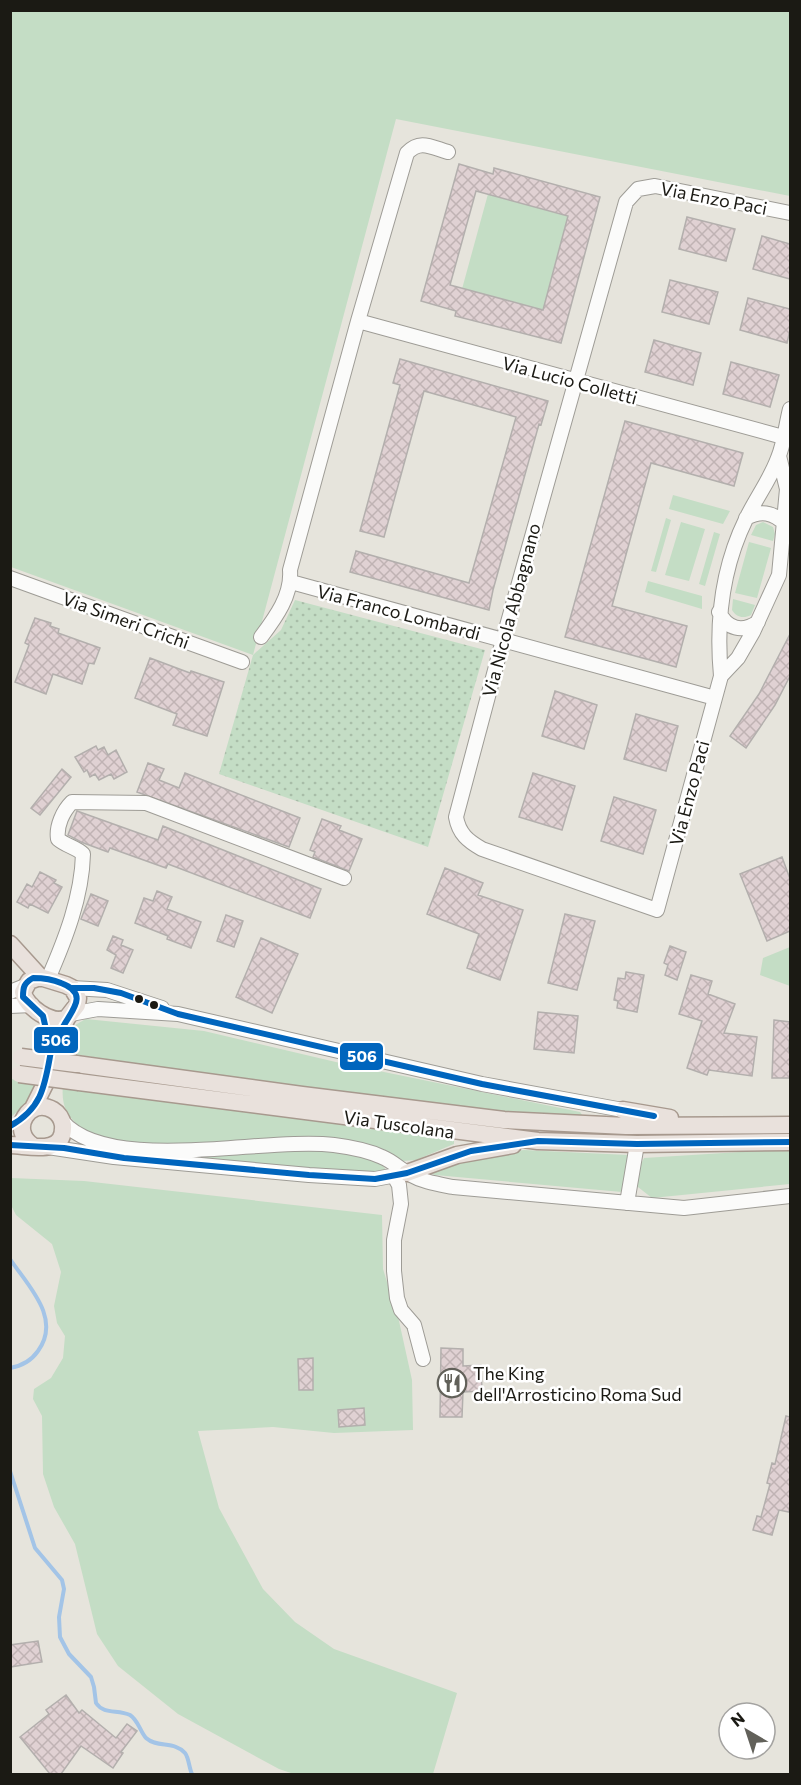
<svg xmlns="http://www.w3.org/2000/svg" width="801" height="1785" viewBox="0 0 801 1785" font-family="Commissioner,sans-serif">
<defs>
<pattern id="park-dots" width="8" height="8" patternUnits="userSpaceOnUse" patternTransform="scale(1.5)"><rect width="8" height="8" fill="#c4ddc5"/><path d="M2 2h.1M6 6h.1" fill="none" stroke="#a8bda8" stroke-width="1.8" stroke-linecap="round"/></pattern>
<pattern id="building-cross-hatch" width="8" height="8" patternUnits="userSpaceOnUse" patternTransform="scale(1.5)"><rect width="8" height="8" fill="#e0d1d3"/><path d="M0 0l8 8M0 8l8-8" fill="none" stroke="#c0b3b4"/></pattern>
</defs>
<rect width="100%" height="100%" fill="#e6e4dc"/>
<path fill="#c4ddc5" d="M10,11H790V196L396,119L253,655L11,567Z
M488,194L568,216L543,310L462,289Z
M673,495L730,511L723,524L669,509Z
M666,518L671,520L656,572L651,571Z
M681,522L705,529L689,581L665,575Z
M763,522L773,527L775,534L773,541L751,535L756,525Z
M714,532L720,534L705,586L699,584Z
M749,542L771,548L757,598L735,593Z
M648,581L702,596V609L645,592Z
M733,599L755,605L751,615C743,619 736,617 732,610Z
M790,947V986L760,975L763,958Z
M86,1019L204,1031L340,1063L580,1112L583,1116L486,1112L399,1102L73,1054L63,1048C62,1033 74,1025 86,1019Z
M11,1079L37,1082L27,1103L11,1117Z
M63,1085L454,1139V1144L416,1160L403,1161L385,1151C337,1150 290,1150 243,1149C197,1148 122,1153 82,1128C66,1117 61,1104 63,1085Z
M289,1148C311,1149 374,1149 386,1170L359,1173L177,1157L225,1155Z
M790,1149V1184L652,1198L638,1187V1170L644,1158Z
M524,1150L628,1155L622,1192L435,1175L427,1172L478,1156Z
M11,1178L84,1181L382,1215L383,1269L399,1321L412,1380L413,1430L334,1433L273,1427L198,1431L219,1508L263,1589L295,1622L334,1649L457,1693L433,1774H294L279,1769L178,1714L118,1666L97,1634L75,1544L54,1507L43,1474L42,1416L33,1399L34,1389L51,1378L63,1358L65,1336L57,1323L54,1306L61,1272L52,1244L16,1215L11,1205Z"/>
<path fill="url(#park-dots)" d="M295,600L485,650L428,847L219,774L253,655L281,630Z"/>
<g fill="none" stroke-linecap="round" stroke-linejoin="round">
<path stroke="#a3c4e7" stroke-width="4" d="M10,1259C28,1286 62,1318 38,1351C31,1361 22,1366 10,1368
M10,1471L35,1548L62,1580L64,1589L59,1617L60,1637L69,1654L91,1677L94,1687L96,1703C104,1715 118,1709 130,1715C138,1720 140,1731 146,1738C157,1748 175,1741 185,1753C189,1758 189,1768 192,1774"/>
</g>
<path fill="url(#building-cross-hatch)" stroke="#b3afad" stroke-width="1.5" fill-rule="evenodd" d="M459,164L493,174L494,168L600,197L561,343L455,316L456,311L421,301ZM476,191L568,216L543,310L450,285Z
M687,217L735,229L726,261L679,249Z
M762,236L790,244V279L753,269Z
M670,280L718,292L709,324L662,312Z
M748,298L790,309V330L787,343L740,330Z
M654,340L701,353L693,385L645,372Z
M400,359L548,401L541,425L539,424L493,590L489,610L350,572L356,551L469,583L516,417L424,391L384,537L360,531L400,385L393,383Z
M731,362L779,375L770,407L723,394Z
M625,421L743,453L734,486L651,463L612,606L687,626L676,667L565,637Z
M35,618L51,623L50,626L59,629L58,633L100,648L94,664L89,663L82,684L53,674L46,694L15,682L29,645L25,643Z
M790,634V676L775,705L746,748L730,736L759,694Z
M150,658L190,673L191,671L224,682L207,736L173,725L177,714L135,698Z
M555,691L597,705L584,749L542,736Z
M636,714L678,726L666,771L624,759Z
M96,746L98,750L104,747L108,755L116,750L127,772L114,779L111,774L99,780L95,774L90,777L87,770L84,772L75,757Z
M148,763L164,769L159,780L179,788L185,773L300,818L289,847L137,792Z
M62,769L71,777L40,815L31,808Z
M533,773L575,786L562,830L519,817Z
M614,797L656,810L643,854L601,841Z
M77,811L158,840L163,826L321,889L310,918L168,864L166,868L110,848L108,852L81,842L68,835Z
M322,819L341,826L339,830L362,839L349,871L313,857L315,852L310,850Z
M782,857L790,879V931L767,941L740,874Z
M445,868L483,883L478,895L523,910L500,980L467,968L479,934L427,914Z
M40,872L56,880L54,883L62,887L48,913L30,904L28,908L17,902L27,884L32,887Z
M157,891L172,897L167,909L201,922L191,948L167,939L168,936L135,923L144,898L153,901Z
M91,894L108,901L98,926L81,919Z
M565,914L595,921L577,990L548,983Z
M226,915L243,921L234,947L217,941Z
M113,936L123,940L121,945L133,950L123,973L111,968L116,955L107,950Z
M261,938L298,954L272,1013L236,997Z
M670,946L686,952L677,980L665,975L668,965L664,963Z
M626,972L644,975L637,1012L617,1008L618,1001L614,1000L618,978L625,979Z
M691,975L712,981L708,994L735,1004L724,1033L757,1037L752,1076L709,1070L707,1075L687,1068L702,1021L679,1014Z
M538,1012L578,1016L574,1053L534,1049Z
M774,1020L790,1022L789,1051H790V1078H772Z
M441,1348L463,1349V1366L481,1365L482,1391L463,1392L462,1417H440Z
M313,1358V1390H299L298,1359Z
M364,1408L365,1425L339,1427L338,1410Z
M786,1416L790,1417V1505L789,1512L779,1510L772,1535L753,1530L757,1516L761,1517L770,1484L767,1483L772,1463L775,1464Z
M38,1641L42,1662L10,1667V1645Z
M66,1695L79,1713L82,1710L116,1738L127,1724L137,1731L121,1752L123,1753L113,1768L81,1746L61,1774H50L20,1737L49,1714L46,1710Z"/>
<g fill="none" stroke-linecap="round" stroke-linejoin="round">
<g stroke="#9e9c96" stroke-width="16">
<path id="minor" d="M358,321L783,437
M779,456L787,489L779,575L753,632L738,658L721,676C716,623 722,568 746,519C756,498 770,480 778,458C784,444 786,425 790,409
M746,518C761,510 773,512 785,524
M10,578L242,662
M291,582L715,698
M719,612C727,629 742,633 758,622
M261,637C276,617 292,595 290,570L358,321L407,153C420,139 431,147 448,152
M721,676L657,910L482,849C468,841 459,834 456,817L503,640L626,202L638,189L655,186L790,213
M48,979C65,940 82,897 83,854C76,847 66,846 58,839C56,826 63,811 72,802L146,803L344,878
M72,988L107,990L162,1008
M10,992L25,986
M10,1006L32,1005
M71,1014L98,1009L178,1014L482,1084L623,1110
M62,1121C109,1176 266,1136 334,1145C350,1147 367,1150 382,1157C392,1161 400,1169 409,1174C423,1182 438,1184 453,1187L684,1208L790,1196
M48,1147L114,1157L309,1175L375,1179L407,1173
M394,1176L399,1185L401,1204L394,1240V1271L397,1298L401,1310L414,1325L423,1359
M627,1203L637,1144"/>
</g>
<g stroke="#a7998e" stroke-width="19">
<path id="major" d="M10,944L40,977
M76,1064L302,1095L504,1120L626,1126L790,1125
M79,1082L538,1141L637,1144L790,1142
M32,1110L46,1082L51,1051L67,1018L77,1005L78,998L72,988L66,985L40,977L29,981L23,992C25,1006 52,1026 67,1018
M623,1110L670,1118
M10,1145C28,1145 65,1157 63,1125C62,1119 58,1113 53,1110C30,1096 8,1130 33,1146
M407,1173L457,1155L513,1145"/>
</g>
<use href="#minor" stroke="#fbfbfa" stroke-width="14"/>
<use href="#major" stroke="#e9e1dc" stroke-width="16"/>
<g stroke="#a7998e" stroke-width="19" stroke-linecap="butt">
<path id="major-bridge" d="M21,1057L76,1064
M19,1074L79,1082"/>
</g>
<use href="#major-bridge" stroke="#e9e1dc" stroke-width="16"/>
<g stroke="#fff" stroke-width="10">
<path id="bus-1" d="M33,978C43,978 52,979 61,983C88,993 74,1008 64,1025C59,1033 55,1042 51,1051L43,1016L23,997C23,987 24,983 33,978Z
M72,988H94L121,993L178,1014L482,1084L654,1116
M10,1126C43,1108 45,1084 51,1051
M10,1145L64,1148L124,1158L309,1175L375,1179L407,1173L471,1151L538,1141L637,1144L790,1142"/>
</g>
<use href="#bus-1" stroke="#0065bd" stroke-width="6"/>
</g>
<defs>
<g id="restaurant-ring" transform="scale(1.5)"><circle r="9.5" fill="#fff" stroke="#62615a" stroke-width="1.5"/><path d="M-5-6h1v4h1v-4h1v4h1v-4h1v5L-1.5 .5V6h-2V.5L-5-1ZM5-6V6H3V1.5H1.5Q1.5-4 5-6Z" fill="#62615a"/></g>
</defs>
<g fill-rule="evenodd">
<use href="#restaurant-ring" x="452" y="1383"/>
</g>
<g fill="#1b1a14" stroke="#fff" stroke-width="2">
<circle cx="139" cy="999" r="5"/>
<circle cx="154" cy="1005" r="5"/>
</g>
<g text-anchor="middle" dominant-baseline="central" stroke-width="5" stroke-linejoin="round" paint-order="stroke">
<g font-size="18" fill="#1b1a14" stroke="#fff">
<text transform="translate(714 198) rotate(11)">Via Enzo Paci</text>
<text transform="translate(570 380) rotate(15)">Via Lucio Colletti</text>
<text transform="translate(511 610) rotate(-75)">Via Nicola Abbagnano</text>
<text transform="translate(399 612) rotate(15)">Via Franco Lombardi</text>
<text transform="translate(126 620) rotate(20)">Via Simeri Crichi</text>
<text transform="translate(689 793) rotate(-75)">Via Enzo Paci</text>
<text transform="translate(399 1124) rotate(8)">Via Tuscolana</text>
</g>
<g font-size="18" fill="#1b1a14" stroke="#fff" text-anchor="start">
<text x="473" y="1373">The King<tspan x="473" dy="21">dell'Arrosticino Roma Sud</tspan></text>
</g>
</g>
<g stroke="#fff" stroke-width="2">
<rect x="33" y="1026" width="46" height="28" rx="6" fill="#0065bd"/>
<rect x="339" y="1042" width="45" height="29" rx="6" fill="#0065bd"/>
</g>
<g font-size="16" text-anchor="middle" font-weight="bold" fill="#fff">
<text x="56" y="1046">506</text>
<text x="362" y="1062">506</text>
</g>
<rect width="801" height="1785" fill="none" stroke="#1b1a14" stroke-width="24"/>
<g transform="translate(747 1731) rotate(321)"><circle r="28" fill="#ffffff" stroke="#a4a3a1" stroke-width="1.5"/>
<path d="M0-4.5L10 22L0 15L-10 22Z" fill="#62615a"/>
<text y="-9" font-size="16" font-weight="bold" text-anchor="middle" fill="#1b1a14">N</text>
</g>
</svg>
